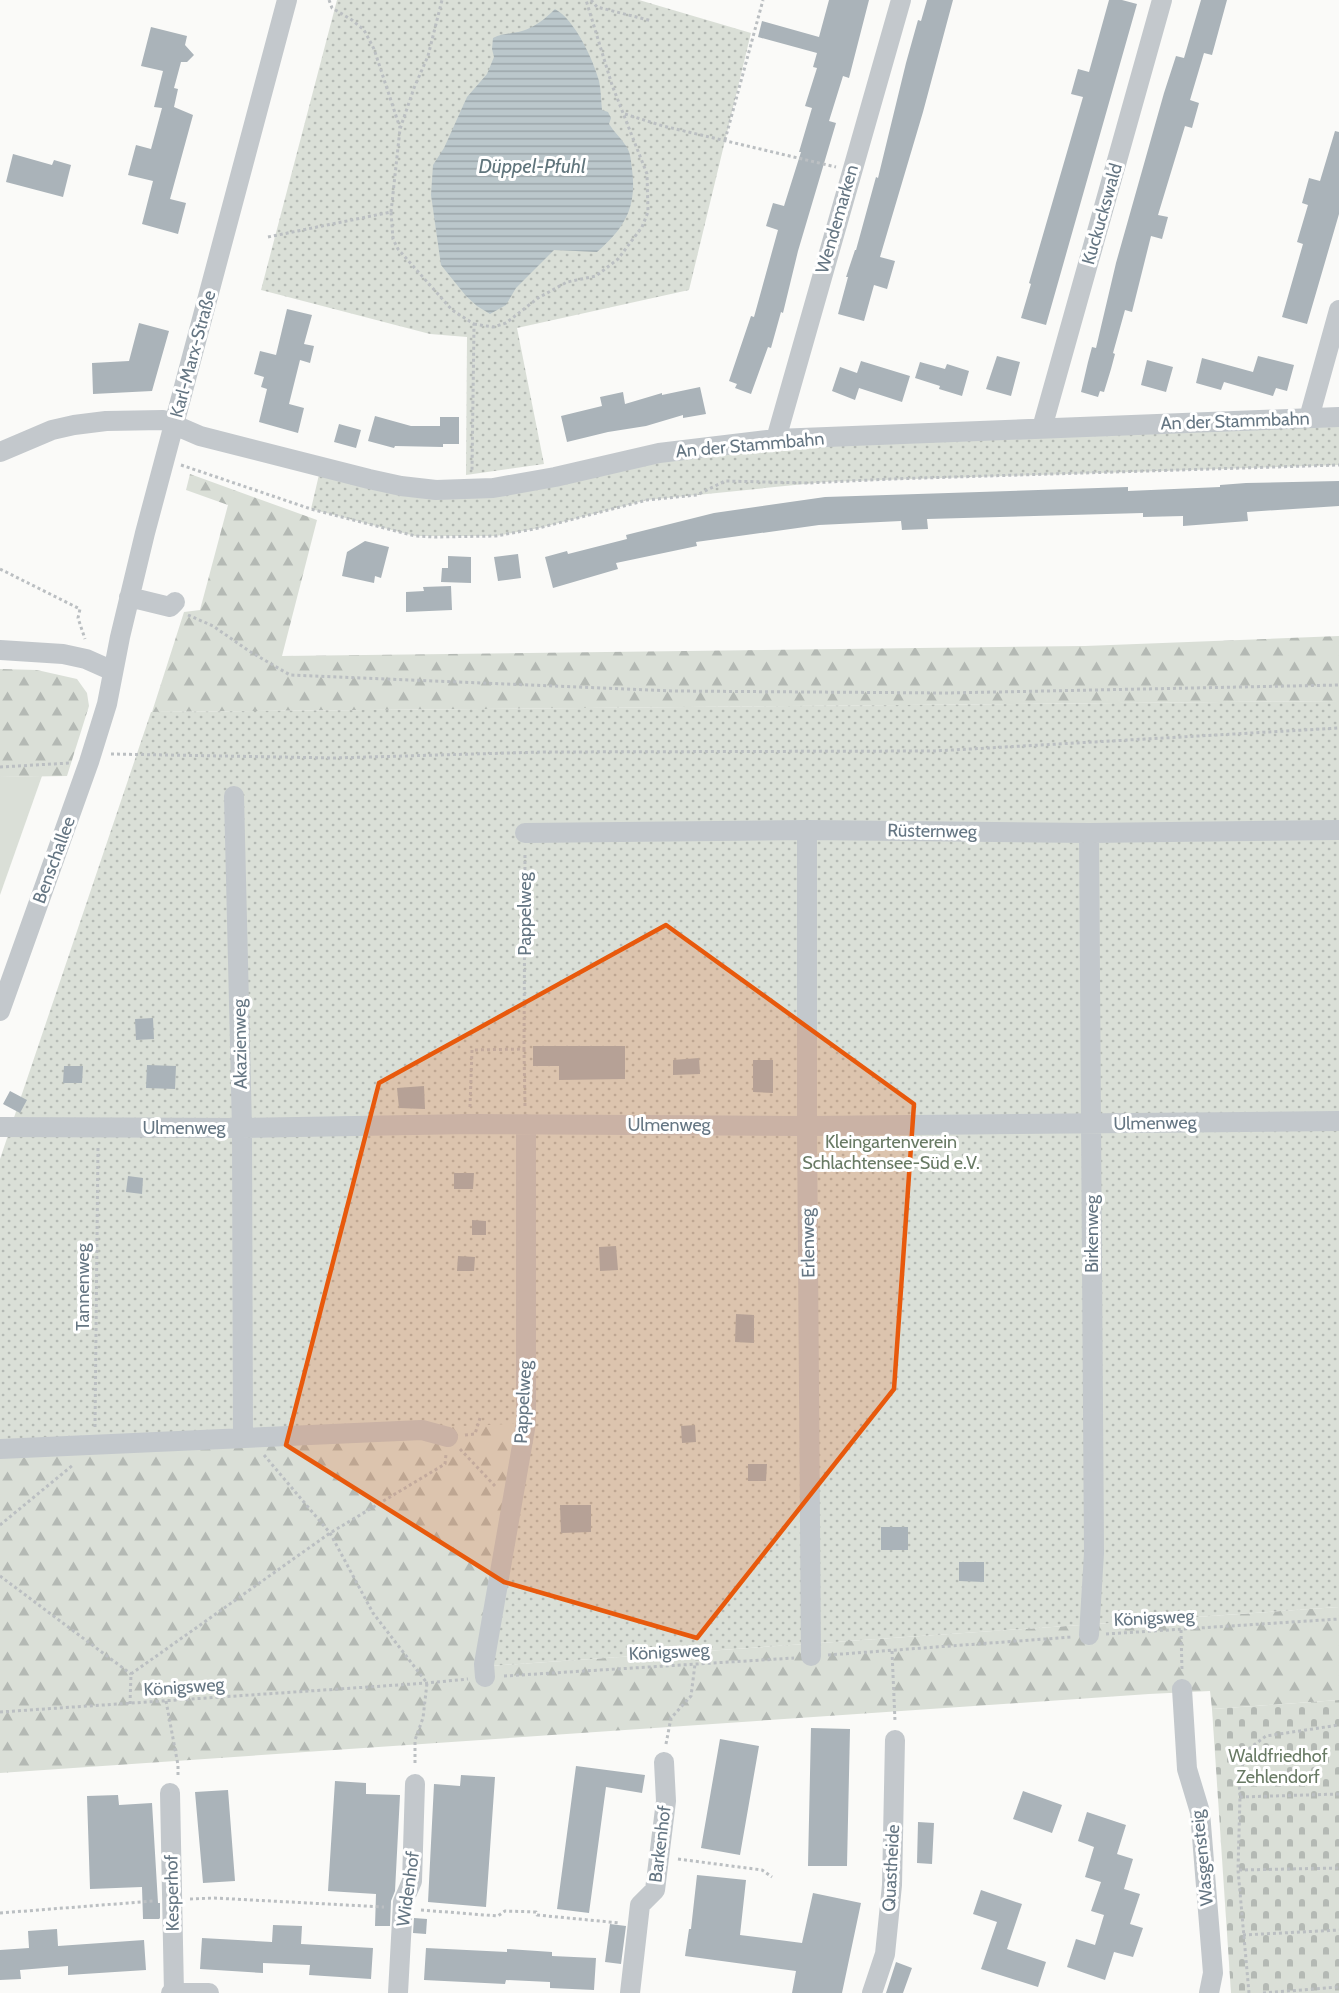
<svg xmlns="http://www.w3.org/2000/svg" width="1339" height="1993" viewBox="0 0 1339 1993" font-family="Cabin,sans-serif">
<defs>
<pattern id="forest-firs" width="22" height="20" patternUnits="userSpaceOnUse" patternTransform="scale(1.5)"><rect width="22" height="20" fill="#dadfd7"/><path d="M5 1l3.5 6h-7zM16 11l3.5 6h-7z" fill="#b4b9b4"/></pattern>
<pattern id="cemetery-stones" width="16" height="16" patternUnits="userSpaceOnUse" patternTransform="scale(1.5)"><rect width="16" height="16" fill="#dadfd7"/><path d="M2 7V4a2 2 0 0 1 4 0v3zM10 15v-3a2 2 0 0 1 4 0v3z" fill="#b4b9b4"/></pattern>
<pattern id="park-dots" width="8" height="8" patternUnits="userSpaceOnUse" patternTransform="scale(1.5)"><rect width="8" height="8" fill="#dadfd7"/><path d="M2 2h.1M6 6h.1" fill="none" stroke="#b4b9b4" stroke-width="1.8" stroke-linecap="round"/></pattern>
<pattern id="water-rules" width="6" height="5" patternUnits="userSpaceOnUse" patternTransform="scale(1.5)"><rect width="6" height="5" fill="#bbc7cb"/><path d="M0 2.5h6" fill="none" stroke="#9ca6aa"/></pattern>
</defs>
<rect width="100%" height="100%" fill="#fafaf8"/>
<path fill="url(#forest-firs)" d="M190,474L317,520L282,656L1085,646L1339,636V701L152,712L184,612L200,610L228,505L186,490Z
M0,669L37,670L77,679L87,693L89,706L67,776L0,777Z
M535,1422L489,1666L1339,1607V1700L1212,1709L1210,1691L1149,1694L0,1773V1446Z"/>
<path fill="url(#cemetery-stones)" d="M1339,1700V1993H1231L1212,1709Z"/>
<path fill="url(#park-dots)" d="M337,0H639L751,33L689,290L517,328L544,464L466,475L467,337L430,334L261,290Z
M1339,417V465L825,482L647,500L539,528L496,536H415L311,509L321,466L436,490L659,453Z
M1339,701V1607L489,1666L534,1423L0,1446V1159L151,712Z"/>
<path fill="#dadfd7" d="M42,776L0,895V777Z"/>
<path fill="url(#water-rules)" d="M555,9C575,20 593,59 599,81C601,90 601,101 602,110L608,112L611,118L609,124C614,132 621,138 626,146C631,153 631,162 632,169C637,207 625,228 597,252L554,250L516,288L506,305L490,314L477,306L466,296L441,265L431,195L433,165L444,148L467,97L487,74L494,57L492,49L493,38C503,33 512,34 522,31C534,28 546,18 555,9Z"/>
<path fill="#aab3b9" d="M829,0H869L849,78L843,76L829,121L836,123L798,251L783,313L781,312L771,348L768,347L751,394L735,388L737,384L729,381L751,316L754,317L778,230L766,226L773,203L784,206L801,152H799L812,108L805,106L817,68L813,67L817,53L758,37L762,21L819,37Z
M927,0H953L923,112L880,257L895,261L887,289L874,285L864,321L838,314L848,277H846L855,250H856L876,177L878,178L906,63L918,20L921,21Z
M1109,0H1122L1137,4L1046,325L1021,318L1031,284L1029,283L1083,97L1071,94L1078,69L1089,72Z
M1201,0H1227L1212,55L1204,53L1190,100L1199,103L1192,128L1185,126L1158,215L1168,217L1162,239L1151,236L1132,312L1125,310L1113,353L1115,354L1111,369L1104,392L1100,391L1098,397L1081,392L1088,362L1092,347L1096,348L1116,263L1164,93L1176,56L1184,58Z
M151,27L187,36L185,45L194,55L187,62H181L174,88L178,89L174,107L193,115L170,199L186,203L178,234L142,224L153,181L128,175L136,145L151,149L162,108L154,107L163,71L141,66Z
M1335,131L1339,132V214L1307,324L1282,317L1303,244L1297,242L1308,205L1302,203L1309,178L1320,181Z
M13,154L52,165L54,160L71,165L63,197L6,182Z
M287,309L312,315L304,344L314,346L310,363L300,360L289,404L304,408L298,433L259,422L267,389L261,387L264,377L254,374L260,351L276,355Z
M139,323L169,331L152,391L93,394L92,363L129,361Z
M997,356L1020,362L1011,396L986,389Z
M1258,356L1294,365L1287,391L1276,388L1273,396L1224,382L1221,390L1196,383L1202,358L1253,372Z
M1147,360L1173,367L1166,392L1141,385Z
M861,361L910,376L902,402L859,388L855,400L832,391L840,367L857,373Z
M920,362L945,369L947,364L969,371L962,396L939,389L940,386L915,378Z
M700,387L706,414L683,418V415L646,426L608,432L567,442L561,416L602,406L600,397L623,392L625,404L662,393V395Z
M375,416L411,426H440V417H459V444H443V447L395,446L394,448L368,441Z
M339,424L361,430L356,448L334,442Z
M1339,481V506L1247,512L1248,521L1183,526V516L1143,517V513L927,519L928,529L902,530L901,521L819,525L696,542L697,546L616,563L618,569L553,588L545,557L567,551L568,554L627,539L626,535L714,513L825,497L1128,487V491L1220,487V485L1246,483Z
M365,541L389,547L381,578L375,576L374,583L342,576L347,552Z
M518,554L521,578L498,581L494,557Z
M448,556L471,557V583L441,582L442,568H448Z
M451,586L452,610L406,612V592L424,591L423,587Z
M153,1018L154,1039L136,1040L135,1019Z
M533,1046H625V1079L559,1080V1066H533Z
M699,1058L700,1074L673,1075V1060Z
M753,1060H773V1093L753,1092Z
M147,1065L176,1066L175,1089L146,1088Z
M64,1066H83L82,1083H63Z
M424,1086L425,1109L399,1108L397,1088Z
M10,1091L27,1100L20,1113L3,1104Z
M454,1173H474L473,1189H454Z
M128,1176L143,1178L142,1194L126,1192Z
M472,1220L486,1221V1235H472Z
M616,1246L618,1270L600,1271L599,1247Z
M458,1256L475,1257L474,1271H457Z
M736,1314L754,1315V1343L735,1342Z
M695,1425L696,1442L682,1443L681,1426Z
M748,1464H767L766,1481H748Z
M560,1505H591V1532L561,1533Z
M881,1527H908V1550H881Z
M959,1562H984V1582L959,1581Z
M811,1728L850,1729L847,1866H808Z
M720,1739L759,1746L740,1855L701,1848Z
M576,1766L645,1775L642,1793L606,1787L589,1913L557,1909Z
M461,1775L495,1777L486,1907L428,1902L434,1784L460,1786Z
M335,1781L366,1783V1794L400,1795L395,1891L391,1901L390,1926H375L376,1894L328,1891Z
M228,1790L235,1881L203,1883L195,1792Z
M1023,1791L1062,1805L1052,1833L1013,1819Z
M118,1795L119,1805L152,1803L158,1903H160V1918L159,1919H143L142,1887L90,1889L87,1796Z
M1087,1812L1126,1825L1117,1854L1133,1859L1124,1889L1140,1894L1130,1924L1143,1928L1133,1957L1114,1952L1105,1980L1067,1967L1076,1939L1095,1945L1104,1915L1091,1911L1101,1882L1085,1877L1094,1847L1078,1841Z
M918,1822L934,1823L932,1864L917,1863Z
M697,1875L746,1880L740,1935L802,1943L813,1893L861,1903L842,1993H792L796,1971L685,1956L689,1929H691Z
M981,1890L1022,1904L1007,1949L1046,1962L1038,1987L981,1969L997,1922L973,1914Z
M414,1918L427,1919L426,1934L413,1933Z
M610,1924L626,1926L621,1964L605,1962Z
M273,1925L302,1926L301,1944L373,1948L371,1979L309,1975L310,1965L263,1963V1973L200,1969L202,1938L272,1942Z
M57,1929L58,1946L144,1940L146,1970L68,1975V1966L20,1970L21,1979L0,1980V1950L29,1948L28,1931Z
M426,1948L507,1952V1949L552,1952V1956L596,1958L594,1990L550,1988V1982L506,1980L505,1984L424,1980Z
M896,1962L912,1968L903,1993H886Z"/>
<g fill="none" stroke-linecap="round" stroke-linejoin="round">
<path stroke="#bbbfc2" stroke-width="3" stroke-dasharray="3 3" stroke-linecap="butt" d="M329,0L332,8L352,20L364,30L374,49L400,128
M591,0L597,7L652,21
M625,114L663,126L836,167
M725,140L763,0
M391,212L400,129L414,88L428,56L442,0
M268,237L391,212L393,239L398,249L452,310L474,324L472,471
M474,324L493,327L506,323L538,298L567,282L596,276L618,259L642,227L648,212L647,174L612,85L586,0
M181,465L311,509L415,536L435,537L496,536L539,528L647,500L697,495L725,481L808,483L891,479L1339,465
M0,569L80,609L78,618L85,639
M188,615L213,626L249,651L290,675L673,691L947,693L1339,685
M111,754L334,758L543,752L935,751L1339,728
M0,767L70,763
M524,1049L525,1107
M470,1107L472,1050L524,1049L525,852
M95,1427L98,1145
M465,1435L475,1434L480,1418
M460,1449L495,1486
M264,1455L330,1533L373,1613L427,1683L423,1718L415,1740V1766
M0,1525L73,1465
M0,1576L131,1674
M1181,1630L1182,1671
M1106,1634L1339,1619
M892,1651L895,1721
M828,1655L1072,1637
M504,1676L794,1658
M166,1701L178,1765V1776
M130,1704L131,1674L330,1533L445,1464L446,1454
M0,1712L427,1683L468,1679
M666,1744L671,1718L691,1696L695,1664
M1240,1797L1339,1794
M678,1859L762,1870L772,1877
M1239,1870L1339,1868
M190,1899L214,1898L384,1907
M421,1910L498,1916L505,1911L536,1912L537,1915L620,1923
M0,1913L154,1901
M1243,1935L1339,1930
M1249,1993L1238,1870L1240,1797L1239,1782L1243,1763L1250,1748L1266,1736L1339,1725
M1263,1993L1339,1987"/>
<path stroke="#c3c8cc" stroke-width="20" d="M1309,418L1339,310
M1042,428L1162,0
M776,439L901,0
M0,452L52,430L74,425L106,421L163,420L200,436L369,479L401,486L436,490L493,488L555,477L659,453L776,439L1339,417
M129,597L170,607L175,602
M0,650L63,654L86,659L113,671
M234,796L242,1128L243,1437
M807,830V1126L811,1656
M525,833L807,830L1089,833L1339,830
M1089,833L1094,1553L1089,1635
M0,1011L89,762L107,704L120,637L145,533L287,0
M0,1127L242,1128L470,1124L807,1126L1339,1121
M0,1449L422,1430L448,1437
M485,1677L484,1664L526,1423V1124
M1182,1689L1187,1769L1200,1812L1213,1973L1209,1993
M170,1793L174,1993
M171,1993H209
M398,1993L403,1902L412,1881L415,1784
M630,1993L640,1905L655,1890L666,1801L664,1762
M872,1993L885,1954L892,1885L895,1740"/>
</g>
<path fill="#e8590c" fill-opacity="0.2" stroke="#e8590c" stroke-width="4.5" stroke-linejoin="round" d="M666,925L914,1104L894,1389L697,1638L504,1582L286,1445L379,1083Z"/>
<g text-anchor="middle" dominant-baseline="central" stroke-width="6" stroke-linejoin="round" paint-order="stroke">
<g font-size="18" fill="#657683" stroke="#fff">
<text transform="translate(1102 214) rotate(-74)">Kuckuckswald</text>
<text transform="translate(837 219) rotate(-74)">Wendemarken</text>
<text transform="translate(193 354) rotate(-75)">Karl-Marx-Straße</text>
<text transform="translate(1235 421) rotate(-2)">An der Stammbahn</text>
<text transform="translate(750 445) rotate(-5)">An der Stammbahn</text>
<text transform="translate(932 831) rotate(1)">Rüsternweg</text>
<text transform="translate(54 860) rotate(-70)">Benschallee</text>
<text transform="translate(525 914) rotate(-90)">Pappelweg</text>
<text transform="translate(240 1044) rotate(-91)">Akazienweg</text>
<text transform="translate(1155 1123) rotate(-1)">Ulmenweg</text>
<text x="669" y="1125">Ulmenweg</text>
<text x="184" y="1128">Ulmenweg</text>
<text transform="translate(1092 1234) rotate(-90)">Birkenweg</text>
<text transform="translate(808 1243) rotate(-91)">Erlenweg</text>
<text transform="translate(83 1287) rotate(-90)">Tannenweg</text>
<text transform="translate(523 1402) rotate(-87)">Pappelweg</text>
<text transform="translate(1154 1618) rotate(-3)">Königsweg</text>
<text transform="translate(669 1652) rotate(-3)">Königsweg</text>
<text transform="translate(184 1687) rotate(-4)">Königsweg</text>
<text transform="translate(660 1844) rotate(-83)">Barkenhof</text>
<text transform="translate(1202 1858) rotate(-96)">Wasgensteig</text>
<text transform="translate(891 1868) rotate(-87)">Quastheide</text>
<text transform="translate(408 1889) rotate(-82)">Widenhof</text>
<text transform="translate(172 1893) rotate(-91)">Kesperhof</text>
</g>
<g font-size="18" fill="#687a64" stroke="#fff">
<text x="891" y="1142">Kleingartenverein<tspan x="891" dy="21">Schlachtensee-Süd e.V.</tspan></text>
<text x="1278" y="1756">Waldfriedhof<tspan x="1278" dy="21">Zehlendorf</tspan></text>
</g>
<g font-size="20" font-style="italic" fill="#60757c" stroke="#fff">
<text x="532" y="166">Düppel-Pfuhl</text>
</g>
</g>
</svg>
